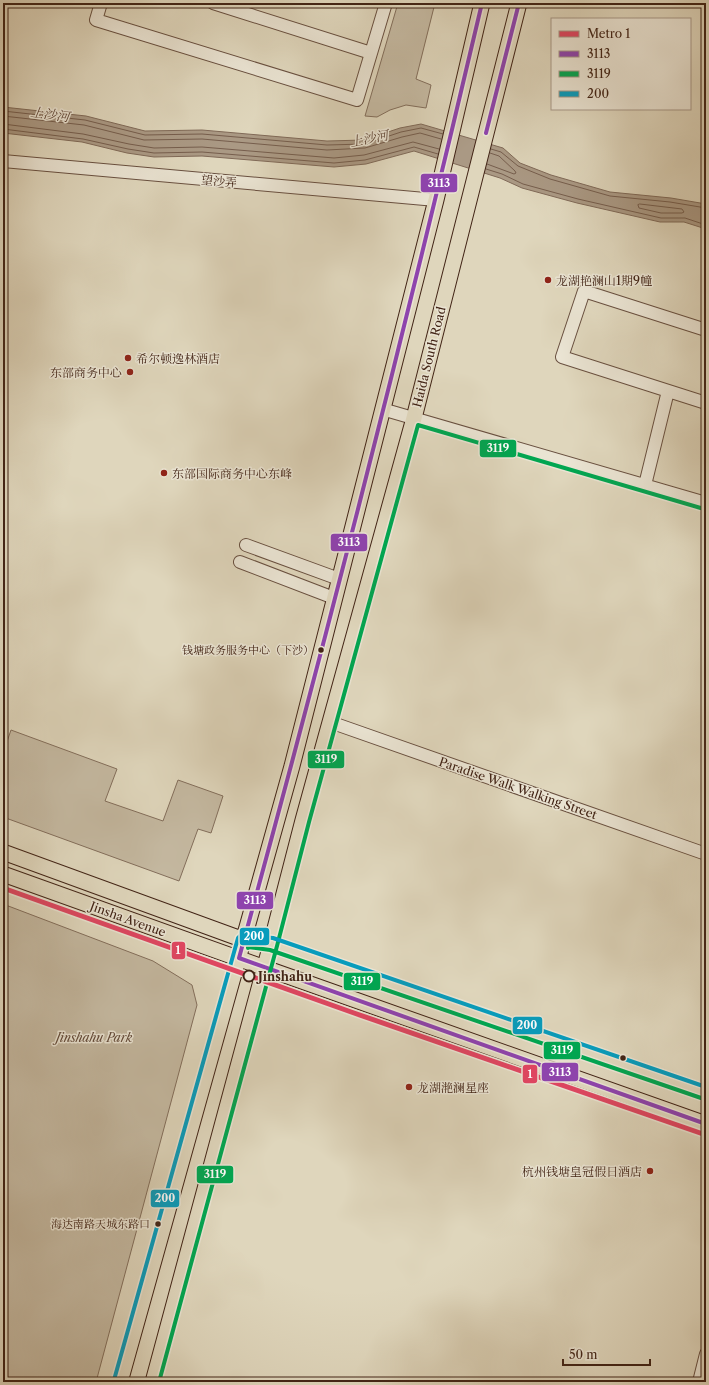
<svg xmlns="http://www.w3.org/2000/svg" width="709" height="1385" viewBox="0 0 709 1385" font-family="'Libre Caslon Text','Noto Serif SC',serif">
<rect width="100%" height="100%" fill="#dfd6bc"/>
<filter id="stains"><feTurbulence type="fractalNoise" baseFrequency=".005" numOctaves="4"/><feColorMatrix values="0 0 0 0 .2 0 0 0 0 .09 0 0 0 0 .02 0 0 0 .5 -.17"/></filter>
<radialGradient id="worn" r=".72"><stop offset=".6" stop-color="#630" stop-opacity="0"/><stop offset="1" stop-color="#630" stop-opacity=".3"/></radialGradient>
<path fill="#c4b8a0" stroke="#836e5b" d="M398,3H435L416,79L431,85L426,108L406,105L390,110L377,117L365,116Z
M11,730L117,769L105,801L163,821L178,780L223,796L211,833L198,829L179,881L3,817V753Z
M3,904L153,961L192,985L197,1005L96,1382H3Z"/>
<path fill="#aa9984" stroke="#806a58" d="M3,107L86,116L145,131L202,130L327,141L364,140L400,128L421,124L503,148L520,163L551,175L610,192L671,198L706,204V229L684,222H660L577,203L522,188L500,178L414,151L366,164L334,167L202,156L154,157L127,153L82,142L3,133Z"/>
<g fill="none" stroke-linecap="round" stroke-linejoin="round">
<path stroke="#765e4d" stroke-width="1" d="M3,111L85,120L145,135L202,134L327,145L365,144L401,132L421,128L443,134
M3,116L84,125L144,140L202,139L327,150L365,148L402,137L420,133L441,139
M3,124L83,134L129,144L154,148L202,147L334,158L364,155L413,142L439,149
M3,129L83,139L128,149L154,153L202,152L334,163L365,160L414,147L438,154
M491,149L501,152L518,166L550,179L610,196L670,202L706,208
M487,164L514,174L516,173L515,171L499,156L490,153
M486,169L502,174L523,184L578,199L661,218H685L706,225
M640,204L682,209L684,212L682,213H661L639,208L638,205Z"/>
<g stroke="#695040" stroke-width="14">
<path id="minor" d="M101,3L96,20L357,100L386,3
M213,3L371,53
M3,161L436,200
M706,330L584,291L562,357L706,403
M382,409L706,503
M645,485L668,391
M246,545L339,579
M240,562L334,598
M330,722L706,854
M699,1382L706,1354"/>
</g>
<g stroke="#422416" stroke-width="17">
<path id="major" d="M3,852L244,940L271,944L706,1093
M3,874L265,968L706,1124
M120,1382L292,766L436,200L482,3
M153,1382L271,944L303,820L414,418L519,3"/>
</g>
<use href="#minor" stroke="#eae4d3" stroke-width="12"/>
<use href="#major" stroke="#dfd6bc" stroke-width="15"/>
<g stroke="#eae4d3" stroke-width="7">
<path id="bus-1" d="M482,3C407,323 326,641 239,958L706,1124
M486,133L519,3"/>
</g>
<g stroke="#eae4d3" stroke-width="7">
<path id="bus-2" d="M248,948V947L270,950L704,1099
M159,1382L277,946L309,822L418,425L704,509"/>
</g>
<g stroke="#eae4d3" stroke-width="7">
<path id="bus-3" d="M114,1380L238,938L241,935L273,938L706,1087"/>
</g>
<use href="#bus-1" stroke="#8e44ad" stroke-width="4"/>
<use href="#bus-2" stroke="#00a651" stroke-width="4"/>
<use href="#bus-3" stroke="#079cbc" stroke-width="4"/>
<g stroke="#eae4d3" stroke-width="8">
<path id="metro-1" d="M3,888L354,1013L706,1135"/>
</g>
<use href="#metro-1" stroke="#df4661" stroke-width="5"/>
</g>
<g fill="#8f2418" stroke="#eae4d3" stroke-width="1.5">
<circle cx="548" cy="280" r="4"/>
<circle cx="128" cy="358" r="4"/>
<circle cx="130" cy="372" r="4"/>
<circle cx="164" cy="473" r="4"/>
<circle cx="409" cy="1087" r="4"/>
<circle cx="650" cy="1171" r="4"/>
</g>
<g fill="#422416" stroke="#eae4d3" stroke-width="1.5">
<circle cx="321" cy="650" r="3.5"/>
<circle cx="623" cy="1058" r="3.5"/>
<circle cx="158" cy="1224" r="3.5"/>
</g>
<circle fill="#eae4d3" stroke="#422416" stroke-width="2" cx="249" cy="976" r="5.5"/>
<g text-anchor="middle" dominant-baseline="central" stroke-width="3" stroke-linejoin="round" paint-order="stroke">
<g font-size="11" fill="#422416" stroke="#eae4d3" text-anchor="end">
<text x="314" y="650">钱塘政务服务中心（下沙）</text>
<text x="150" y="1224">海达南路天城东路口</text>
</g>
<g font-size="12" fill="#422416" stroke="#eae4d3">
<text transform="translate(219 181) rotate(5)">望沙弄</text>
<text transform="translate(429 357) rotate(-76)">Haida South Road</text>
<text transform="translate(518 788) rotate(19)">Paradise Walk Walking Street</text>
<text transform="translate(128 919) rotate(20)">Jinsha Avenue</text>
</g>
<g font-size="12" fill="#422416" stroke="#eae4d3" text-anchor="start">
<text x="556" y="280">龙湖艳澜山1期9幢</text>
<text x="136" y="358">希尔顿逸林酒店</text>
<text x="122" y="372" text-anchor="end">东部商务中心</text>
<text x="172" y="473">东部国际商务中心东峰</text>
<text x="417" y="1087">龙湖滟澜星座</text>
<text x="642" y="1171" text-anchor="end">杭州钱塘皇冠假日酒店</text>
</g>
<g font-size="12" font-weight="bold" fill="#422416" stroke="#eae4d3" text-anchor="start">
<text x="258" y="976">Jinshahu</text>
</g>
<g font-size="12" font-style="italic" fill="#624938" stroke="#eae4d3">
<text x="94" y="1037">Jinshahu Park</text>
</g>
<g font-size="13" font-style="italic" fill="#614737" stroke="#eae4d3">
<text transform="translate(50 114) rotate(8)">上沙河</text>
<text transform="translate(369 138) rotate(-11)">上沙河</text>
</g>
</g>
<g stroke="#eae4d3" stroke-width="1.5">
<rect x="420" y="173" width="38" height="20" rx="4" fill="#8e44ad"/>
<rect x="479" y="439" width="38" height="19" rx="4" fill="#00a651"/>
<rect x="330" y="533" width="38" height="19" rx="4" fill="#8e44ad"/>
<rect x="307" y="750" width="38" height="19" rx="4" fill="#00a651"/>
<rect x="236" y="891" width="38" height="19" rx="4" fill="#8e44ad"/>
<rect x="239" y="927" width="31" height="19" rx="4" fill="#079cbc"/>
<rect x="171" y="941" width="15" height="19" rx="4" fill="#df4661"/>
<rect x="343" y="972" width="38" height="19" rx="4" fill="#00a651"/>
<rect x="512" y="1016" width="31" height="19" rx="4" fill="#079cbc"/>
<rect x="543" y="1041" width="38" height="19" rx="4" fill="#00a651"/>
<rect x="541" y="1062" width="38" height="20" rx="4" fill="#8e44ad"/>
<rect x="522" y="1064" width="16" height="20" rx="4" fill="#df4661"/>
<rect x="196" y="1165" width="38" height="19" rx="4" fill="#00a651"/>
<rect x="150" y="1189" width="30" height="19" rx="4" fill="#079cbc"/>
</g>
<g font-size="11" text-anchor="middle" font-weight="bold" fill="#fff">
<text x="439" y="187">3113</text>
<text x="498" y="452">3119</text>
<text x="349" y="546">3113</text>
<text x="326" y="763">3119</text>
<text x="255" y="904">3113</text>
<text x="254" y="940">200</text>
<text x="178" y="954">1</text>
<text x="362" y="985">3119</text>
<text x="527" y="1029">200</text>
<text x="562" y="1054">3119</text>
<text x="560" y="1076">3113</text>
<text x="530" y="1078">1</text>
<text x="215" y="1178">3119</text>
<text x="165" y="1202">200</text>
</g>
<rect width="709" height="1385" fill="none" stroke="#dfd6bc" stroke-width="16"/>
<rect x="4" y="4" width="701" height="1377" fill="none" stroke="#422416" stroke-width="2"/>
<rect x="8" y="8" width="693" height="1369" fill="none" stroke="#422416"/>
<rect x="551" y="18" width="140" height="92" fill="#eae4d3" stroke="#a79787"/>
<rect x="559" y="31" width="20" height="6" fill="#df4661" stroke="#a79787"/>
<text x="587" y="38" font-size="12" fill="#422416">Metro 1</text>
<rect x="559" y="51" width="20" height="6" fill="#8e44ad" stroke="#a79787"/>
<text x="587" y="58" font-size="12" fill="#422416">3113</text>
<rect x="559" y="71" width="20" height="6" fill="#00a651" stroke="#a79787"/>
<text x="587" y="78" font-size="12" fill="#422416">3119</text>
<rect x="559" y="91" width="20" height="6" fill="#079cbc" stroke="#a79787"/>
<text x="587" y="98" font-size="12" fill="#422416">200</text>
<path d="M563 1359v6h87v-6" fill="none" stroke="#422416" stroke-width="2"/>
<text x="569" y="1359" font-size="12" fill="#422416" stroke="#eae4d3" stroke-width="3" paint-order="stroke">50 m</text>
<rect width="100%" height="100%" filter="url(#stains)"/>
<rect width="100%" height="100%" fill="url(#worn)"/>
</svg>
